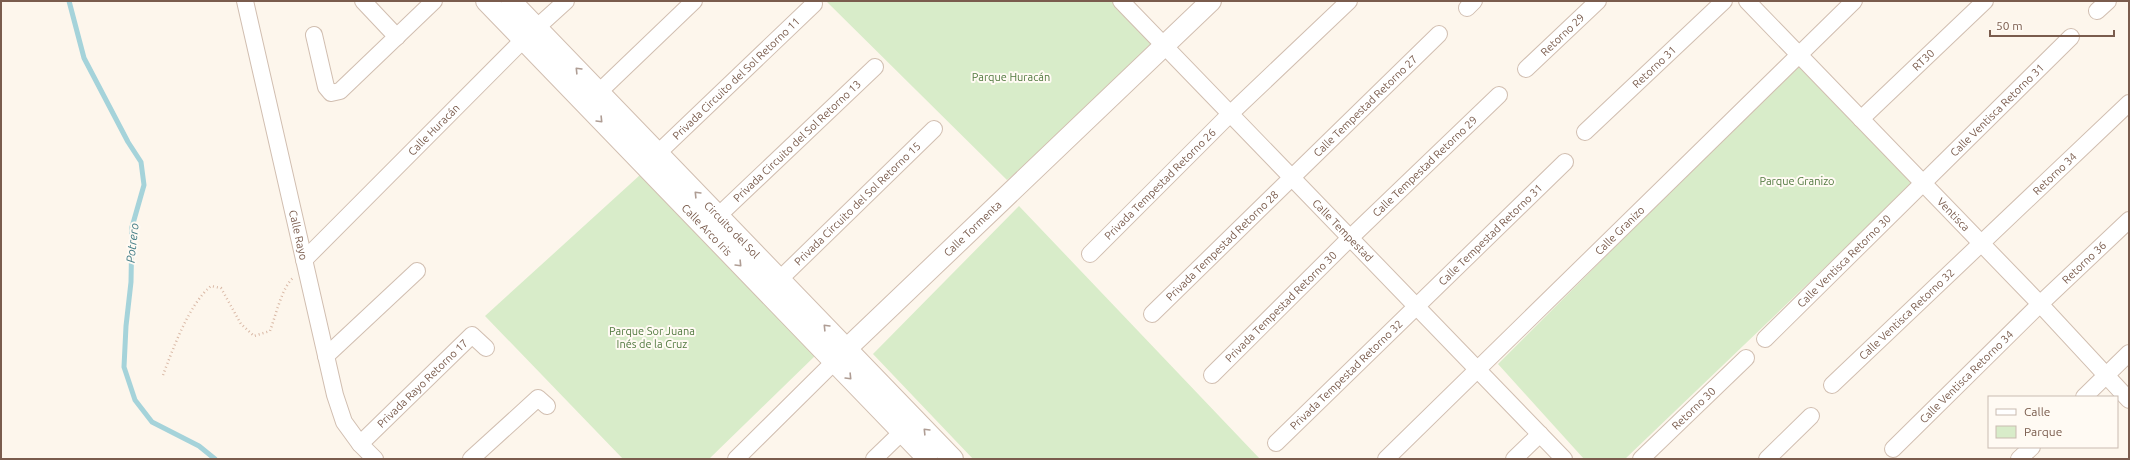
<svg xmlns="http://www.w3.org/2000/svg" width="2130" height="460" viewBox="0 0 2130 460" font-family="Ubuntu,sans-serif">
<rect width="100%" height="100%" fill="#fdf6ec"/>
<path fill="#d8ecc9" d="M826,1H1121L1165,46L1007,180Z
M1798,64L1914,182L1625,459H1584L1498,364Z
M640,175L817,354L709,459H623L485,316Z
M1019,206L1260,459H973L873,354Z"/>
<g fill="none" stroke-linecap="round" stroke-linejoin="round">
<path stroke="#a5d3da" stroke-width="5" d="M69,1L84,58L128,142L141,162L144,185L132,227L131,282L126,326L124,367L135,400L152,422L199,446L215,459"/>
<g stroke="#d1beb0" stroke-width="18">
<g id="minor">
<path id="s1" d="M245,1L335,395L344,422L360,444L375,459"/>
<path d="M363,1L397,37"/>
<path id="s2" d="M1121,1L1564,459"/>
<path id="s3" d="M1747,1L2040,304L2129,400"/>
<path d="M1467,8L1474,1"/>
<path d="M2097,11L2108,1"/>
<path d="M314,35L326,87L331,93L340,91L434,1"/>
<path id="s4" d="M1526,69L1598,1"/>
<path d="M599,92L694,1"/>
<path id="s5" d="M1861,119L1985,1"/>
<path id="s6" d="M1585,132L1724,1"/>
<path id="s7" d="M658,153L814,4"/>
<path id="s8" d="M718,216L875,67"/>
<path id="s9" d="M1090,254L1230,114L1349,1"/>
<path id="s10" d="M304,260L523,40L566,1"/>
<path id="s11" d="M780,279L934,129"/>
<path id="s12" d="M1152,314L1439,34"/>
<path id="s13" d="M1765,339L2071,37"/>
<path d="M326,356L417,271"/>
<path id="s14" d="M1212,375L1350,238L1499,95"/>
<path id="s15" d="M1832,385L2129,103"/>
<path d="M2084,397L2129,353"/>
<path id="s16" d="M1276,443L1565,162"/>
<path id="s17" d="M360,444L472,335L486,348"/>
<path id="s18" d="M1893,449L2040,304L2129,220"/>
<path d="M471,459L538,398L547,406"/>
<path d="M736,459L834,362"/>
<path d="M874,459L902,432"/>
<path id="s19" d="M1386,459L1854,1"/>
<path d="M1514,459L1540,434"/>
<path id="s20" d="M1641,459L1746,358"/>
<path d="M1767,459L1811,416"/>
<path d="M2019,459L2032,447"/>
</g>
</g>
<g stroke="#d1beb0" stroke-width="22">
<g id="tertiary">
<path id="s21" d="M486,1L928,459"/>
<path id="s22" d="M511,1L953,459"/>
<path id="s23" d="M838,357L1211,1"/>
</g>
</g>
<path stroke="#d9b8a5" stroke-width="2.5" stroke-dasharray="1 3" stroke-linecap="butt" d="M163,375C173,349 189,304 211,286L221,288L241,324L254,336L270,331C275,318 282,287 293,278"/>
<use href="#minor" stroke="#fff" stroke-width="16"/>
<use href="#tertiary" stroke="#fff" stroke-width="20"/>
</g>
<defs><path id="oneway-chevron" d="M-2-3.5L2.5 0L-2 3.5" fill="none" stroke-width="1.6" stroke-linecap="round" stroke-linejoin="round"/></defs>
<g stroke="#af9d94">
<use href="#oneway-chevron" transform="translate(578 70) rotate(-134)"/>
<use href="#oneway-chevron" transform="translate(600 120) rotate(46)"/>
<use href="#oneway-chevron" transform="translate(697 194) rotate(-134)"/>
<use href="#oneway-chevron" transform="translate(739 264) rotate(46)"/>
<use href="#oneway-chevron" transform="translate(826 327) rotate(-134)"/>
<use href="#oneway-chevron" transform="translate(849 377) rotate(46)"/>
<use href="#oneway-chevron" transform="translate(926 431) rotate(-134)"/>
</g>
<g text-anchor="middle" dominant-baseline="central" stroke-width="4" stroke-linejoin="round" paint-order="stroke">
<g font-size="11" fill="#7a5c4d" stroke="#fffaf3">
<text stroke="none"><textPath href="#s4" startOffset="50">Retorno 29</textPath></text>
<text stroke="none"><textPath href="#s5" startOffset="86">RT30</textPath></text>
<text stroke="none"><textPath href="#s6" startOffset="95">Retorno 31</textPath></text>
<text stroke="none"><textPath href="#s7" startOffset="108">Privada Circuito del Sol Retorno 11</textPath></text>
<text stroke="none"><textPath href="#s12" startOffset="298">Calle Tempestad Retorno 27</textPath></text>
<text stroke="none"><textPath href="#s13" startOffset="326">Calle Ventisca Retorno 31</textPath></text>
<text stroke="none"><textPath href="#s10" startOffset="184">Calle Huracán</textPath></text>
<text stroke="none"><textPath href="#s8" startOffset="109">Privada Circuito del Sol Retorno 13</textPath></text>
<text stroke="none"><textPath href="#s14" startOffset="298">Calle Tempestad Retorno 29</textPath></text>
<text stroke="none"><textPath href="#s15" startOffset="307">Retorno 34</textPath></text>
<text stroke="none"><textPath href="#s9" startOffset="99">Privada Tempestad Retorno 26</textPath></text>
<text stroke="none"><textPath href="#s11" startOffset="108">Privada Circuito del Sol Retorno 15</textPath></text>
<text stroke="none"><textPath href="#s3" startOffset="297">Ventisca</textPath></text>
<text stroke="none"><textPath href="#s23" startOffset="186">Calle Tormenta</textPath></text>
<text stroke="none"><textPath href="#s21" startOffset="318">Calle Arco Iris</textPath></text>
<text stroke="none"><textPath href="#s22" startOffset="318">Circuito del Sol</textPath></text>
<text stroke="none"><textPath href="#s2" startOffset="319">Calle Tempestad</textPath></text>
<text stroke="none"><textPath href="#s19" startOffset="327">Calle Granizo</textPath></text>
<text stroke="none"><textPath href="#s16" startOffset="299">Calle Tempestad Retorno 31</textPath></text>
<text stroke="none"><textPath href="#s1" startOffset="240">Calle Rayo</textPath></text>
<text stroke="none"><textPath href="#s12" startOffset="98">Privada Tempestad Retorno 28</textPath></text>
<text stroke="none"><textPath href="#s13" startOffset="111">Calle Ventisca Retorno 30</textPath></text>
<text stroke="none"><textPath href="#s18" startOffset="267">Retorno 36</textPath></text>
<text stroke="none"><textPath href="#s14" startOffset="97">Privada Tempestad Retorno 30</textPath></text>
<text stroke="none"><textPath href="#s15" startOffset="103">Calle Ventisca Retorno 32</textPath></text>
<text stroke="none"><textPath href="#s16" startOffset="98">Privada Tempestad Retorno 32</textPath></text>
<text stroke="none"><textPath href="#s18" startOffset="103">Calle Ventisca Retorno 34</textPath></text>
<text stroke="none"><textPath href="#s17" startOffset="87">Privada Rayo Retorno 17</textPath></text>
<text stroke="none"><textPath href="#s20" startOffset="73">Retorno 30</textPath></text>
</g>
<g font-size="11" fill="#537a41" stroke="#fffaf3">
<text x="1011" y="77">Parque Huracán</text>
<text x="1797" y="181">Parque Granizo</text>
<text x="652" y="331">Parque Sor Juana<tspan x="652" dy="13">Inés de la Cruz</tspan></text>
</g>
<g font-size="12" font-style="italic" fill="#437c86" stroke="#fffaf3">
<text transform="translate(132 243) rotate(-84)">Potrero</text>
</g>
</g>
<rect width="2130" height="460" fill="none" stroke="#7a5c4d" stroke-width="4"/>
<rect x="1988" y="396" width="130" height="52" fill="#fffaf3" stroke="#cabbb1"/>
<rect x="1996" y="409" width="20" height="6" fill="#ffffff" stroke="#cabbb1"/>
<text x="2024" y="416" font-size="12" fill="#7a5c4d">Calle</text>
<rect x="1996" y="426" width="20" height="12" fill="#d8ecc9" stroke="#cabbb1"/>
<text x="2024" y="436" font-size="12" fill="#7a5c4d">Parque</text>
<path d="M1990 30v6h124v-6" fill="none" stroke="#7a5c4d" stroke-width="2"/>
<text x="1996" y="30" font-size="12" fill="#7a5c4d" stroke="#fffaf3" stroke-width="3" paint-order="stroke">50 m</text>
</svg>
